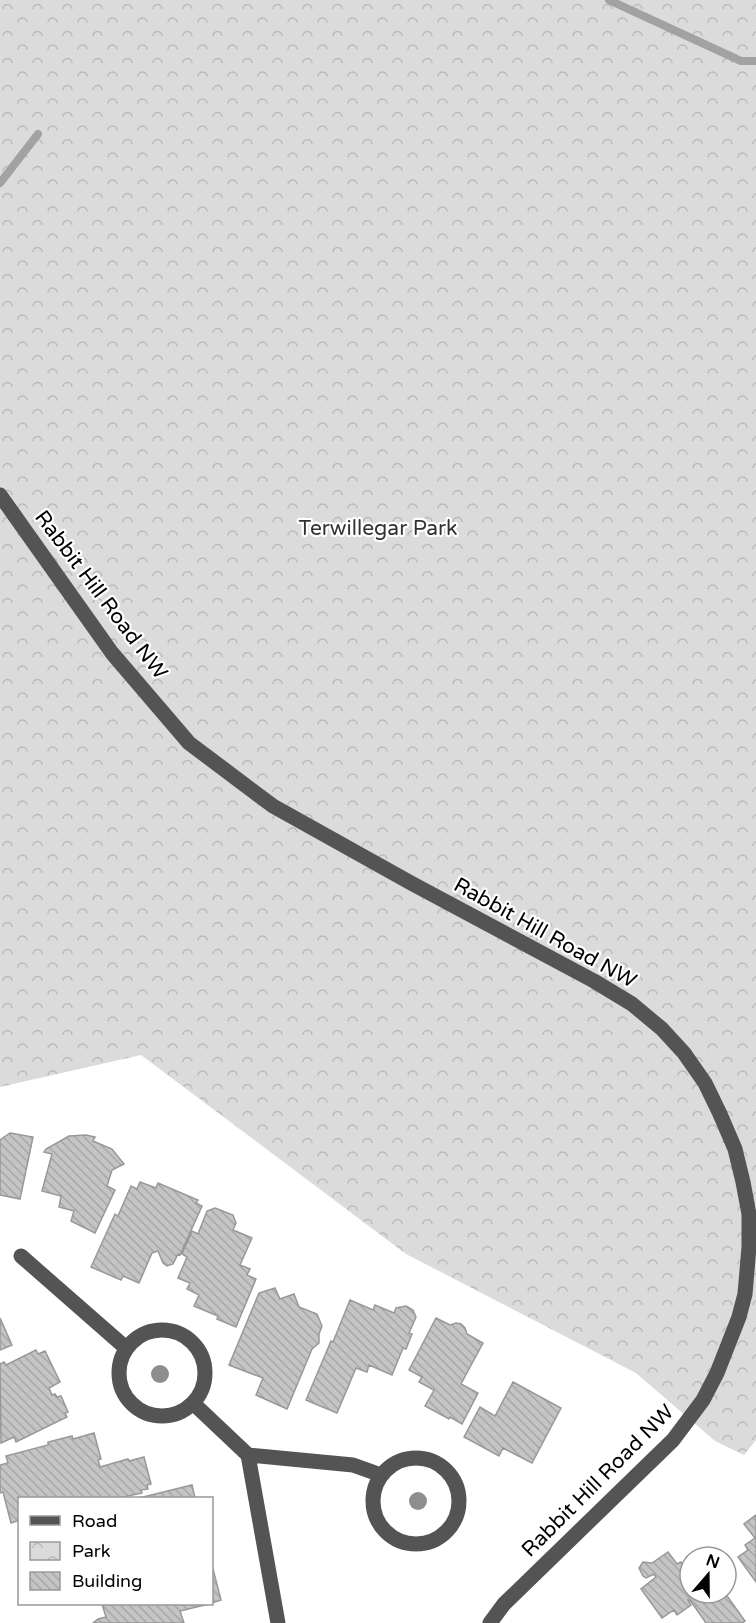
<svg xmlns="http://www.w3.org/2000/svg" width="756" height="1623" viewBox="0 0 756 1623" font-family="'Varela Round',sans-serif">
<defs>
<pattern id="park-crowns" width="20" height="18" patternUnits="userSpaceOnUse" patternTransform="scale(1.5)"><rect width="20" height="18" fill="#dbdbdb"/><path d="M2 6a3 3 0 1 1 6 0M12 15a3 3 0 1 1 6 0" fill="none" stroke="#bababa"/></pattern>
<pattern id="building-back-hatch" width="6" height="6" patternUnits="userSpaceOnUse" patternTransform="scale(1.5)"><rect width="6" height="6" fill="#c4c4c4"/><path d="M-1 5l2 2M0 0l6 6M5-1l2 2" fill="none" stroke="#a7a7a7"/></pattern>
</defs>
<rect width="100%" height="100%" fill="#fff"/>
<path fill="url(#park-crowns)" d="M0,0H756V1440L744,1455L715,1441L636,1373L406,1254L141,1055L0,1087Z"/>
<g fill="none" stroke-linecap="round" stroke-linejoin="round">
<path stroke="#a2a2a2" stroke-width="8" d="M609,0L741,61H756
M0,183L38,134"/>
</g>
<path fill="url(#building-back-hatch)" stroke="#989898" stroke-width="1.5" d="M10,1133L33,1137L20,1199L0,1195V1140Z
M86,1135L95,1137L93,1141L112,1149L124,1164L112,1170L107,1186L115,1190L95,1233L71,1221L74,1211L59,1207L61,1196L42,1191L52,1154L44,1152L46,1149L69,1136Z
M140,1182L156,1188L158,1183L198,1200L196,1203L202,1206L180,1255L178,1254L173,1264L167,1266L163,1263L158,1251L152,1253L139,1283L123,1276L121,1280L91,1267L115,1214L118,1216L131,1186L137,1189Z
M215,1208L233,1215L236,1223L233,1230L252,1238L240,1265L250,1269L247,1275L256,1279L236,1327L217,1319L218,1316L194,1306L199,1295L187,1289L190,1283L178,1278L187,1257L182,1254L192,1231L198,1234L207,1211Z
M275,1288L280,1299L294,1294L299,1307L317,1314L322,1326L319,1334V1343L312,1349L287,1409L256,1395L263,1378L229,1365L259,1293Z
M350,1300L373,1310L375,1305L394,1313L396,1308L406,1306L413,1310L416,1317L409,1333L412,1334L406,1349L403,1348L392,1375L369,1365L367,1372L356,1368L337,1413L306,1400L331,1341L333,1342Z
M0,1318L12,1345L0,1350Z
M436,1318L450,1325L456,1323L461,1324L465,1328L467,1334L483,1343L461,1384L478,1393L462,1424L450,1417L449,1419L425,1406L434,1390L419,1382L422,1377L409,1370Z
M36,1350L38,1354L45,1351L60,1382L49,1388L52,1395L55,1394L57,1397L61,1396L68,1412L65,1413L67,1417L16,1442L14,1437L1,1443L0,1364L4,1362L6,1365Z
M513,1382L561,1408L532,1463L503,1448L499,1456L464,1437L480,1407L495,1416Z
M94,1433L101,1459L98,1460L100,1467L128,1459L129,1461L144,1457L151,1484L147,1485L148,1489L141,1490L142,1493L119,1498H20V1520L11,1523L3,1492L0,1493V1465L8,1463L6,1456L48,1445V1442L72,1436L73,1439Z
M192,1485L195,1498H139Z
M756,1515V1582L738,1557L748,1550L745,1545L755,1538L744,1524Z
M668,1552L677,1564L681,1562L690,1573V1593H725L745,1621L742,1623H706L690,1600H688L691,1605L677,1615L674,1610L662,1618L641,1589L656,1577L654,1574L646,1578L643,1576L639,1568L643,1562L652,1563Z
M213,1569L221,1600L212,1603V1570Z
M102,1604H209L180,1611L184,1623H93L98,1619L106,1617Z"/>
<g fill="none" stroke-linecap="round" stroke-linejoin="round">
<path stroke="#545454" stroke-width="15" d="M0,495L112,653L189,743L273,806L411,883L594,981L632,1004L662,1029L684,1053L705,1083L720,1114L735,1149L743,1182L749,1214V1247L745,1294L739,1317L717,1373L703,1400L673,1440L504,1604L490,1623
M21,1256L126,1348
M119 1373a43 43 0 1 1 86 0a43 43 0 1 1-86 0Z
M193,1403L248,1455L278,1623
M248,1455L353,1465L381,1475
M373 1501a43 43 0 1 1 86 0a43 43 0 1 1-86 0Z"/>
</g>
<g fill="#8e8e8e">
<circle cx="160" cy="1374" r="9"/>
<circle cx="418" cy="1501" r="9"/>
</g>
<g text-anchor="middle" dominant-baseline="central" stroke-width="4.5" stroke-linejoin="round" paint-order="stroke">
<g font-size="21" fill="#323232" stroke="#fff">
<text x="378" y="528">Terwillegar Park</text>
</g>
<g font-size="21" fill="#000" stroke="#fff">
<text transform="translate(101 595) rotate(53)">Rabbit Hill Road NW</text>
<text transform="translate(545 933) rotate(29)">Rabbit Hill Road NW</text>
<text transform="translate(598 1481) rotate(-45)">Rabbit Hill Road NW</text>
</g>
</g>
<rect x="18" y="1497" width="195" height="108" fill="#ffffff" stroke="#999999" stroke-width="1.5"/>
<rect x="30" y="1516" width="30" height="9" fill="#545454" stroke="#999999" stroke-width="1.5"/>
<text x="72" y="1527" font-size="18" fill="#000000">Road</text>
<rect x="30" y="1542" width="30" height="18" fill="url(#park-crowns)" stroke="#999999" stroke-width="1.5"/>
<text x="72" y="1557" font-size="18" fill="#000000">Park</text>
<rect x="30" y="1572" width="30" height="18" fill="url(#building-back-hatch)" stroke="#999999" stroke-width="1.5"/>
<text x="72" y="1587" font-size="18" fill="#000000">Building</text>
<g transform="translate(708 1575) rotate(20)"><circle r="28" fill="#ffffff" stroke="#999999" stroke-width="1.5"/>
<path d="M0-4.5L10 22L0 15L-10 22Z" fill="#000000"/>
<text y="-9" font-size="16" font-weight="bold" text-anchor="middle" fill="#000000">N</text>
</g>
</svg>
